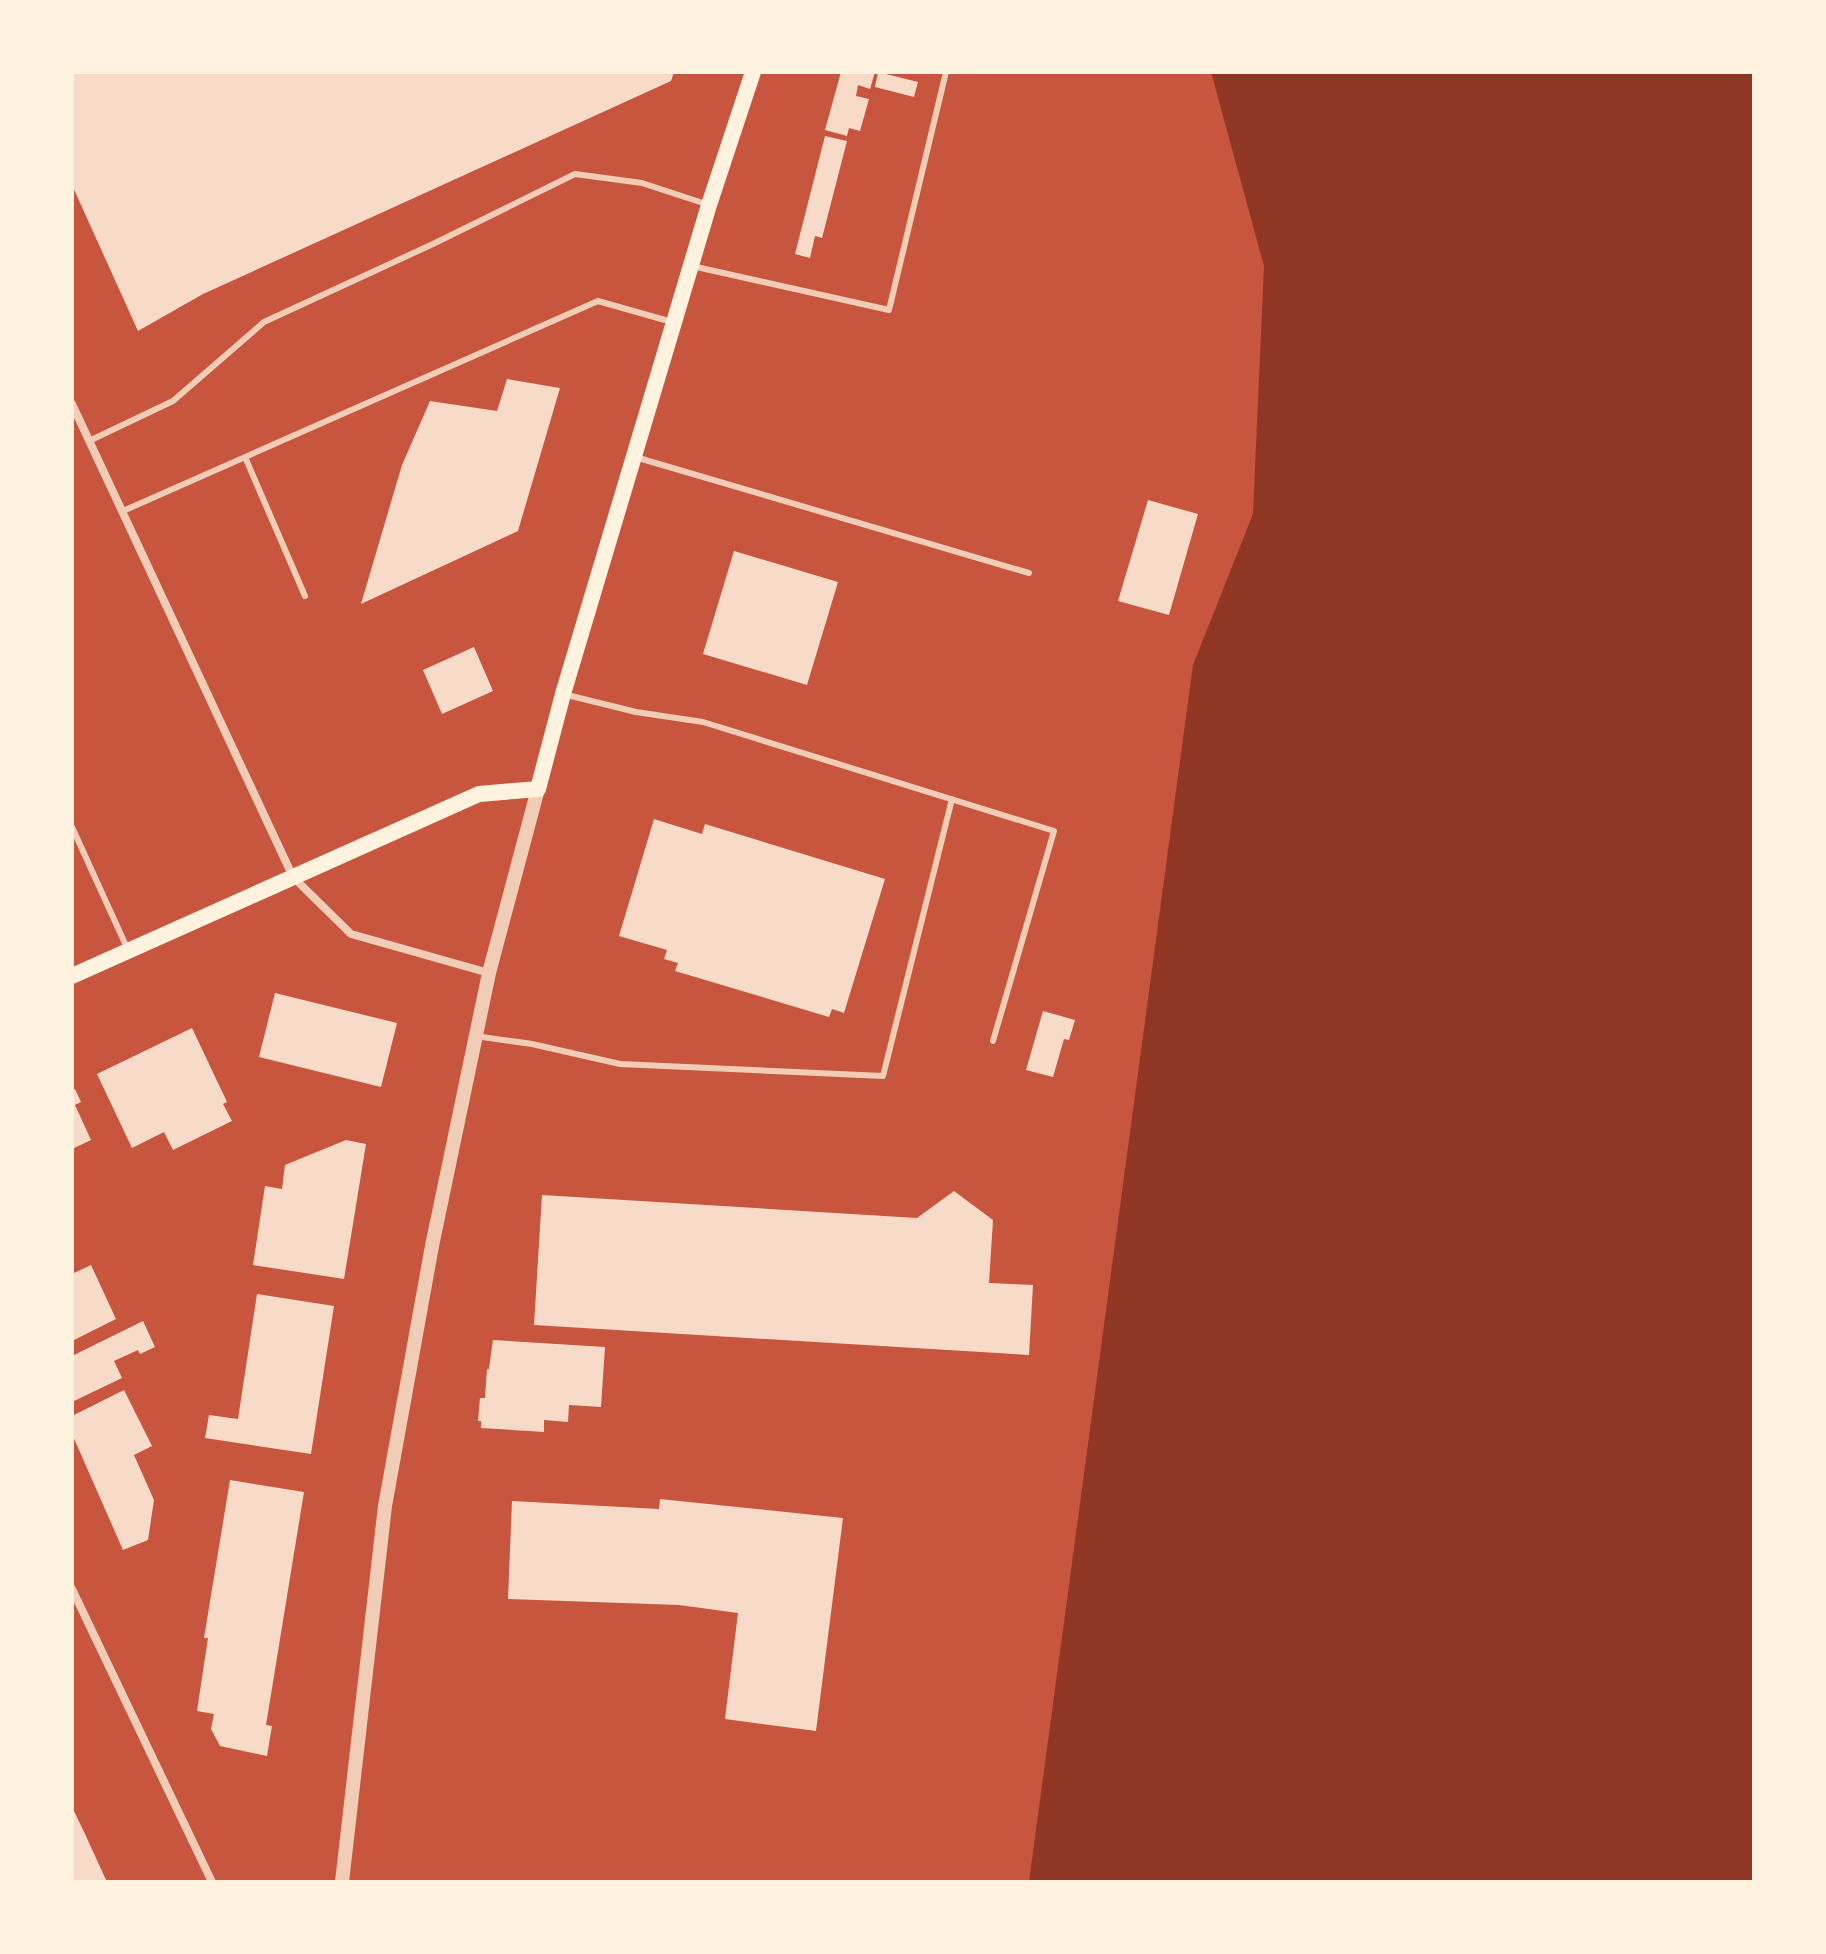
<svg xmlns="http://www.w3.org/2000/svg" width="1826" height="1954" viewBox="0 0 1826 1954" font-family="'IBM Plex Serif',serif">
<rect width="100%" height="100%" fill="#c8553d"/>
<path fill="#8f3625" d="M1211,72H1754V1882H1029L1193,665L1253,514L1264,266Z"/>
<path fill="#f7dbc8" d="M72,72H674L671,81L203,294L138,331L72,185Z
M841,72H875L870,89L858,85L856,96L869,99L860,131L849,128L847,136L825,130Z
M878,72L918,82L914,97L875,87Z
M825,136L847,141L822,238L815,236L810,258L795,254Z
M507,379L560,388L518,531L361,604L402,465L430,401L497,411Z
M1148,500L1198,514L1169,615L1118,601Z
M734,551L838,582L807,685L703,654Z
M474,647L493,691L442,714L423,670Z
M654,819L702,834L705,824L885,879L844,1013L832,1009L829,1017L675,971L678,963L664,959L667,950L619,936Z
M275,993L397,1023L381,1087L259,1057Z
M1043,1011L1075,1020L1069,1040L1064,1039L1053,1077L1026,1070Z
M192,1028L227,1102L223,1104L232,1121L173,1150L164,1132L132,1148L97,1074Z
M75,1089L81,1102L75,1105L91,1140L72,1149V1090Z
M346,1140L366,1144L344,1279L253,1265L265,1186L282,1189L285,1165Z
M954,1191L993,1220L989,1283L1033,1285L1029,1355L534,1325L542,1195L917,1218Z
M91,1265L116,1319L72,1341V1274Z
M257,1294L334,1306L311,1454L205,1438L209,1415L238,1419Z
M143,1321L155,1347L140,1354L138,1350L114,1361L122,1378L72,1402V1356Z
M493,1340L605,1347L601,1407L569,1405L568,1422L544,1420V1432L481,1428V1421H478L480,1398H485L487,1369H489Z
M124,1390L152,1446L134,1455L154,1500L148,1540L123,1550L72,1434V1416Z
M230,1480L304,1492L266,1725L272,1726L267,1756L220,1746L211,1729L214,1714L197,1711L208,1638H204Z
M660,1499L843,1518L816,1731L725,1719L738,1613L679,1605L508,1599L512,1501L659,1509Z
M72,1807L85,1834L107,1882H72Z"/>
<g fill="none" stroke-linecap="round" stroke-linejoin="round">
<path stroke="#f1ccb7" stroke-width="6" d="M692,266L889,310L946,72
M89,441L173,401L264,322L433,244L575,174L642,183L706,204
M245,457L305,596
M635,457L1029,573
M123,511L598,301L672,322
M563,694L636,712L703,722L1054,831L993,1041
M72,827L128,950
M475,1036L532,1044L620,1064L883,1076L952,799"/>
<path stroke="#f1ccb7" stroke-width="8" d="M72,404L293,877L351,934L489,973
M72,1589L212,1882"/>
<path stroke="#f1ccb7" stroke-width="14" d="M342,1882L385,1506L432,1246L489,973L538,789"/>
<path stroke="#fff3e0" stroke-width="16" d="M72,976L479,794L538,789L563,694L709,205L753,72"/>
</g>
<rect width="1826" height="1954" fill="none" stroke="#fff3e0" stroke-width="148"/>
</svg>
